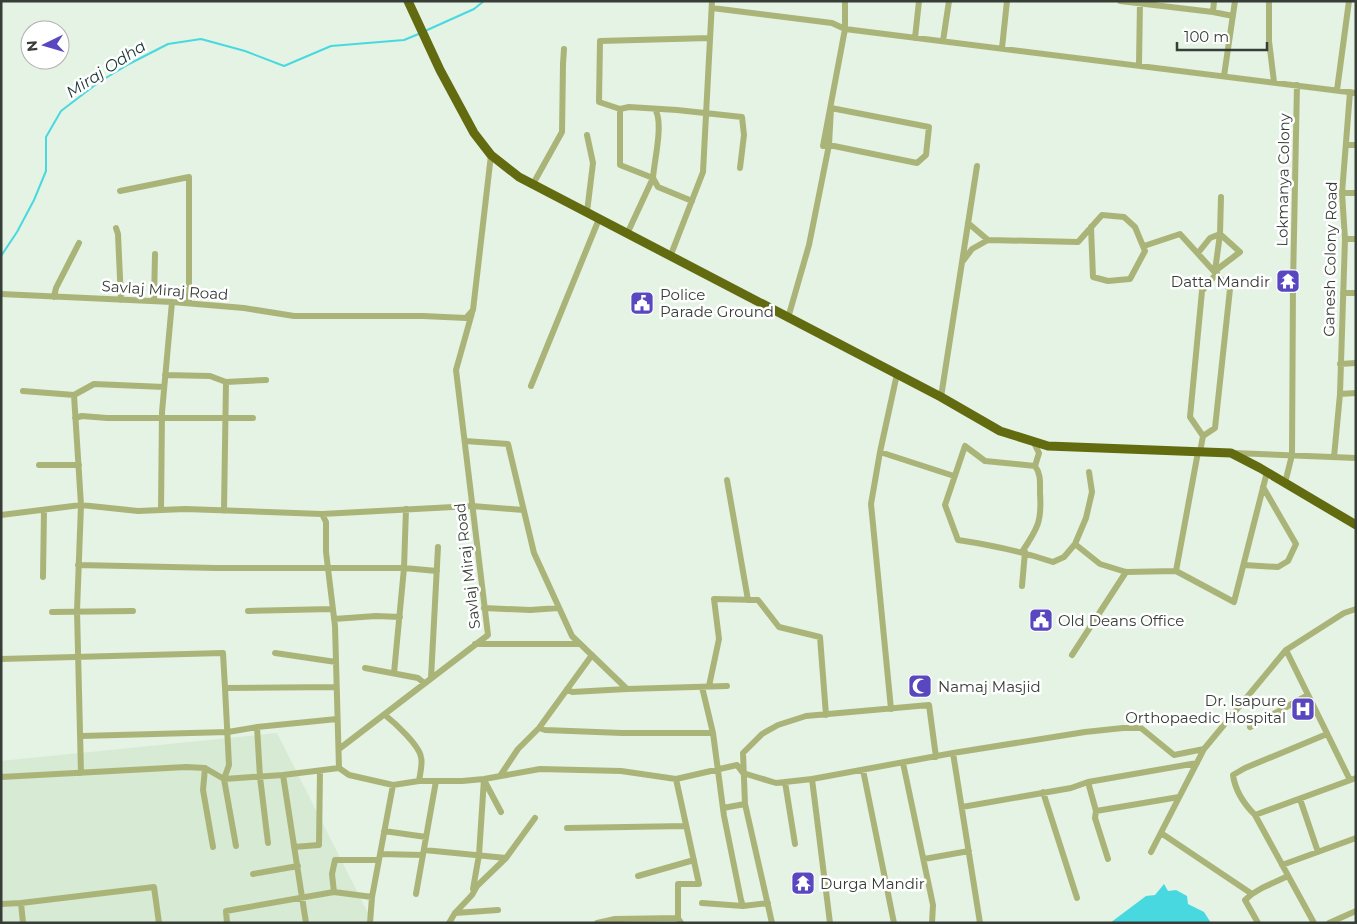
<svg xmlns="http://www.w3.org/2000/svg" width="1357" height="924" viewBox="0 0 1357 924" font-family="Montserrat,sans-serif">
<rect width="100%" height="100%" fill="#e4f3e3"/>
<path fill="#d6ead4" d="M277,733L373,923H1V761Z"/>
<path fill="#48d9e0" d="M1164,884L1168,891L1176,890L1187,896L1188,904L1204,912L1211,923H1110L1146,896L1155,895Z"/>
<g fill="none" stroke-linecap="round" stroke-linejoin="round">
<path stroke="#48d9e0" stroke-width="2" d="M425,31L474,9L484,1
M1,256L17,232L34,200L46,171V137L61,111L99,82L129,64L168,44L201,39L245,51L284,66L331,46L404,40L421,33"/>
<path stroke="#abb478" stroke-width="6" d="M1120,1L1213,12L1233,16
M1269,1V41L1274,82
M712,8L832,23L845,29V1
M1213,12L1214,1
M915,38L919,1
M943,41L949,1
M1002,48L1007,1
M1139,65L1140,1
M1224,76L1235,1
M1337,90L1349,1
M620,109L599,102L600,41L710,38
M655,109C664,123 654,161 653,178L658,187L692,201
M1346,145H1356
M533,184L562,132L563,64L564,49
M120,191L189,177V303
M1342,193H1356
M587,212L593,163L587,135
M116,228L118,234L121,300
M627,234L653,178L620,165V109L629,107L677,110L742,117L744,135L740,168
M1345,239H1356
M988,240L1078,242L1102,215L1124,217L1135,227L1145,251L1130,279L1108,281L1093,277L1091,227
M1144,246L1180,234L1230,289L1215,428L1203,436L1200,452
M1198,253L1210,238L1220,234L1240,252L1215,271
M670,257L703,172L712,1
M963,261L972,249L988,240L968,223
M1215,271L1220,234L1221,197
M1343,293H1356
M1,294L172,302L244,308L294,316H423L466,318L473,310L491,155
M54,297L56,288L79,243
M154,301L155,254
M788,318L809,245L829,145L917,163L926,155L929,127L831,108L829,145L823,146L845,29L1356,93
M1340,364L1356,363
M165,375L210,376L226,382L266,380
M531,386L599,219
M23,391L74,395L94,384L164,387
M1340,394L1356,393
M74,395L81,505L138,511L185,509L322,514L326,522V552L335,626L339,768L349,775L393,785L419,781H462L484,779L540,769L621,771L676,779
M941,397L977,166
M75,418L82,416L107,418H253
M1203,436L1190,417L1202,291L1217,273
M465,441L508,444L534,553L572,636L627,689L727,686
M880,452L954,476
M1198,452L1176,571L1234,602L1267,472
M1234,453L1356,458
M1334,457L1340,394L1345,239L1342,193L1350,92
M39,465H79
M1035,466L985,461L965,446L945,505L958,540C991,545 1021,551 1053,562L1064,557L1075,544L1086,518L1092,492L1089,472
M727,480L748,600
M1285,483L1292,455L1293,284L1297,85
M161,510L162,412L172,302
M224,511L226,382
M322,514L472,506L523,510
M1,515L81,505L77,611L81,773
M1075,544L1100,564L1126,572L1176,571
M1022,552C1038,528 1042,521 1040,493C1040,482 1041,474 1035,466L1039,453L1033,441
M78,565L216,568H404L437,571
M1244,565L1278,567L1288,561L1296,544L1263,487
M43,577L44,510
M1022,586L1025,552
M484,608L530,610L559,608
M248,611L333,609
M52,612L133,611
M334,619L376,616L400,617
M475,644H580
M1286,650L1350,780
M275,653L336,662
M1072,655L1126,572
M1,659L223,653L225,688
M365,668L418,678L424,683
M394,673L404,568L406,509
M431,678L438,547
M709,686L719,639L714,599L758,600L779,627L820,637L826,715
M702,687L713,733L724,816L741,900L743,906L768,903
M567,689L572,692L627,689
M891,709L871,504L880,452L897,374
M385,715C395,723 419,745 421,757C423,764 420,773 419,781
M1250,727L1308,695
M539,728L545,730L622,733H713
M81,736L228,732L257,727
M339,749L488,635L456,370L472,313
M953,753L980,923
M903,763L933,905L932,923
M205,768L203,790L213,847
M863,770L894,923
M500,776L518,749L539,728L592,655
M1,777L186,767L205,768L224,779L283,775
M484,780L501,812
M785,782L795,844
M1088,782L1197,763
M1043,792L1077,898
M1300,799L1318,852
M745,804L743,753L762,734L778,725L806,716L929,705L936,757
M962,807L1071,788L1088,782L1096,811L1095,818L1108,859
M723,808L745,804L772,923
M1096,811L1179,797
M1255,815L1356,778
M567,828L686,826
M384,831L426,837
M1161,833L1252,894L1245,900L1258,923
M268,843L260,777L257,727L337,719
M236,846L224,779L229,765L225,688L336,687
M294,847L319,845L320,771
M424,850L506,858
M1151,852L1204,749
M380,854L423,855
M924,859L969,851
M1282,865L1356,838
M253,874L298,866
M638,876L694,860
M473,889L479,855L484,779
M334,892L332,874L335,860H378
M416,894L436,781
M1252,894L1262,888L1288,876
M21,903L154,887L159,923
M702,903L743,906
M1,904L21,903L23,923
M455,913L498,910
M678,918V884H699L676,779L737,765L743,773L776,783L812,779
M227,923L226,911L334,892L372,897
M306,923L283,775L339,768
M370,923L372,897L393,785
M449,923L455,913L472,895L477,886L506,858L535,818
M597,923L615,919L678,918L681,923
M830,923L812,779L953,753L1085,732L1123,728H1141L1174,755L1204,749L1286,650L1344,613L1356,609
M1314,923L1255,815C1244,804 1235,790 1233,775L1245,768L1327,734
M1329,923L1356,911"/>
<path stroke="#626b0f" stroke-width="9" d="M408,1L440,70L474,133L491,155L519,177L941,397L1000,431L1048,446L1231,453L1260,468L1356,525"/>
</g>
<defs>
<g id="temple-square" transform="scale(1.25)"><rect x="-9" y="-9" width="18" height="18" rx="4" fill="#5947bf" stroke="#fff"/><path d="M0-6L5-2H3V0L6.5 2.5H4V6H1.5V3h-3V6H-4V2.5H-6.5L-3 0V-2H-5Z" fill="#fff"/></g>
<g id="civic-square" transform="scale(1.25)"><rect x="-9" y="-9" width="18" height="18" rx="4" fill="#5947bf" stroke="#fff"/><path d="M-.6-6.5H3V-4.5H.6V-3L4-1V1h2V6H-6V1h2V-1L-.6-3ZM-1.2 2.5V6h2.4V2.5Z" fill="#fff"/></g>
<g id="mosque-square" transform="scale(1.25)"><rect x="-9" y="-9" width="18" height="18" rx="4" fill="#5947bf" stroke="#fff"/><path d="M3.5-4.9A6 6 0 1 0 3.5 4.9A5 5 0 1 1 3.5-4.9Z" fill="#fff"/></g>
<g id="hospital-square" transform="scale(1.25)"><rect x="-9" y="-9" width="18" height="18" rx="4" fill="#5947bf" stroke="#fff"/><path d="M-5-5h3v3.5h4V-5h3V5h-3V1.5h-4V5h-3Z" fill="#fff"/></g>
</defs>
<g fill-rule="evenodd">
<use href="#temple-square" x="1288" y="281"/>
<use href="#civic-square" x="642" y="303"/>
<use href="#civic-square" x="1041" y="620"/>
<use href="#mosque-square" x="920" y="686"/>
<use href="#hospital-square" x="1303" y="709"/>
<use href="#temple-square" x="803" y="883"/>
</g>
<g text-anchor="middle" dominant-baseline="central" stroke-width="5" stroke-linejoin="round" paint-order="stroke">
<g font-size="15" fill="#373d37" stroke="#fff">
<text transform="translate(1283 180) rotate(-89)">Lokmanya Colony</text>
<text transform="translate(1330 259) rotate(-89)">Ganesh Colony Road</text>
<text transform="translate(165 290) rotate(4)">Savlaj Miraj Road</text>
<text transform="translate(467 566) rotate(-97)">Savlaj Miraj Road</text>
</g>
<g font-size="15" fill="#373d37" stroke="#fff" text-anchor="start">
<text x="1270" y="281" text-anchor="end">Datta Mandir</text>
<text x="660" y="294">Police<tspan x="660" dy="17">Parade Ground</tspan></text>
<text x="1058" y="620">Old Deans Office</text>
<text x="938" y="686">Namaj Masjid</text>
<text x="1286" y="700" text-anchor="end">Dr. Isapure<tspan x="1286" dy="17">Orthopaedic Hospital</tspan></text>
<text x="820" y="883">Durga Mandir</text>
</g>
<g font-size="16" font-style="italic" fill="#223a3b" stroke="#fff">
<text transform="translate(106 69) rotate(-33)">Miraj Odha</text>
</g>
</g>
<rect width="1357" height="924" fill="none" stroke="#373d37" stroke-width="5"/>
<g transform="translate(45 45) rotate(265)"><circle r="24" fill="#ffffff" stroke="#afb1af"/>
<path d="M0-4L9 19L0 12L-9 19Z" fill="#5947bf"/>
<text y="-8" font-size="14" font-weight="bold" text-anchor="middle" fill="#373d37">N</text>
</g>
<path d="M1177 42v8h90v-8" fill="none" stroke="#373d37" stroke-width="2.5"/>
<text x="1184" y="42" font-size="15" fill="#373d37" stroke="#ffffff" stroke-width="4" paint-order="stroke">100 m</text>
</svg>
